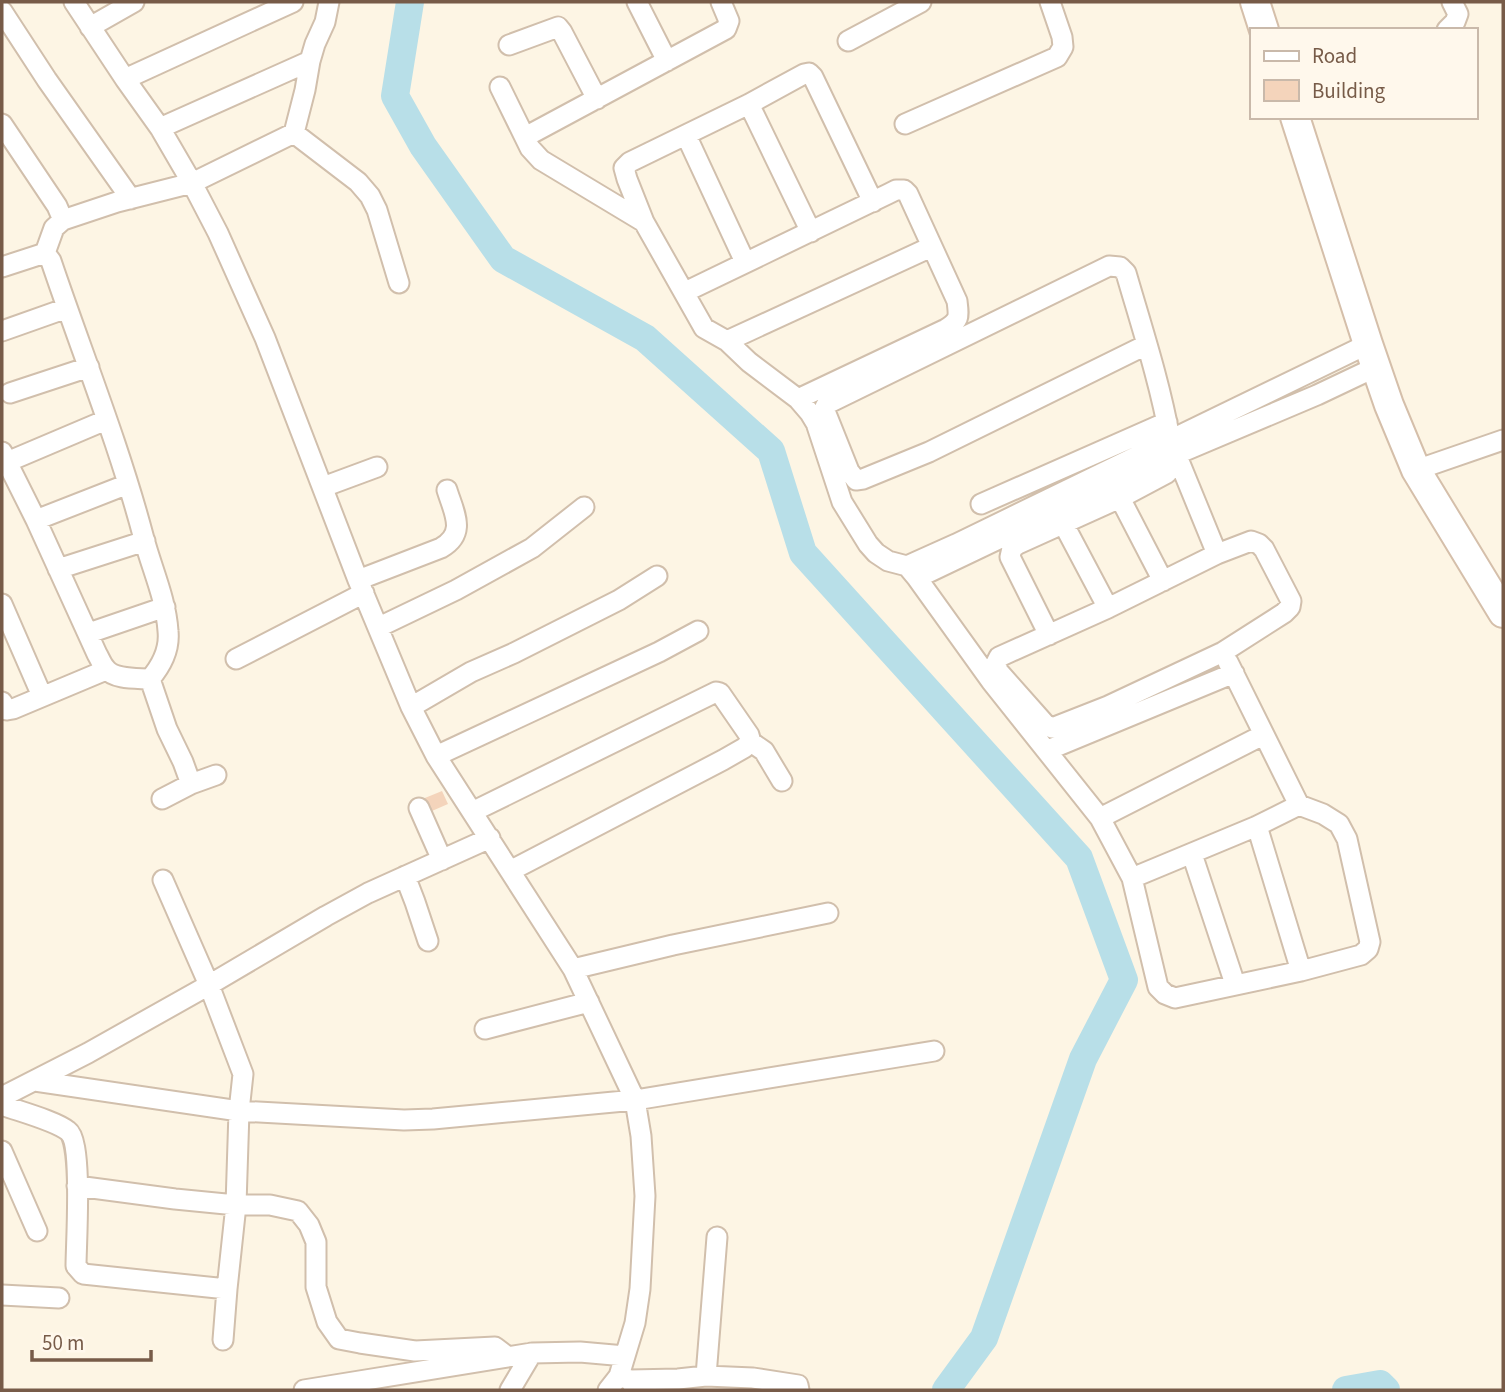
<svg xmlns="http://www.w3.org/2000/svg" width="1505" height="1392" viewBox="0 0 1505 1392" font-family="'Source Sans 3',sans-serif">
<rect width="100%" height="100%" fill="#fdf5e4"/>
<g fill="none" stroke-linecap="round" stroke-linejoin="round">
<path stroke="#b8dfe8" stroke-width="28" d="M410,2L395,96L423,146L503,259L645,338L771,451L803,553L1079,858L1124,980L1083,1059L984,1338L946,1390
M1346,1390L1380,1384L1386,1390"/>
</g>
<path fill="#f4d4bb" d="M442,791L448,804L425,814L420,800Z"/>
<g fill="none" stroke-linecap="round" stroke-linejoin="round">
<g stroke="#d1bfac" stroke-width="23">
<path id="street" d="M74,2L125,79L160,128L192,183L218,233L265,338L358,580L411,707L436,756L573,969L635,1100L641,1136L645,1196L640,1289L635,1323L619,1376L630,1380L636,1390
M637,2L667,61
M2,11L47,80L131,199
M90,27L134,2
M1447,30L1455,22L1458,14L1452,2
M848,41L921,2
M509,45L558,27L562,32L597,99
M125,79L293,2
M500,87L530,148L541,160L644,222
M749,104L811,232
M2,124L57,206L63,220L54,228L45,253
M905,124L1057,57L1063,47L1062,37L1050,2
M160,128L310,61
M294,133L305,90L310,61L315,44L325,22L329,2
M686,135L745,262
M525,137L726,29L729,21L721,2
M873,202L813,77L809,73L804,74L749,104L630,162L624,168L627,179L644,222L704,328L727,341L749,362L798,399L810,413L816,423L842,502L868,544L876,553L888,561L907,566L917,578L991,681L1100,818L1132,878L1158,987L1165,994L1175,998L1301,971L1361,955L1368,949L1370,942L1347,839L1339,824L1323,814L1299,805L1257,826L1132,878
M63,220L117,202L192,183L294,133L358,182L370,196L377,210L399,283
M2,267L45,253
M685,292L888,194L896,190H904L908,194L957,301C959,317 960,320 946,329L798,399
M2,331L67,308
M727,341L931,247
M1146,345L929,452L863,479L856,480L849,471L825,411V407L827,404L1109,266L1120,267L1126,273C1142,328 1160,383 1170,439L1217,554
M10,393L89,367
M2,452L36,520L97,654C100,659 102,665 106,669C115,680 137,678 150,679C162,665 170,650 168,631C166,599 152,569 144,539C119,444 82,353 51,261L45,253
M7,462L106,420
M1416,470L1503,440
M323,487L377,467
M1120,498L1163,581
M981,504L1167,422
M36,520L128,484
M1063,523L1108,608
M1251,541L1259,544L1264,549L1291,601L1290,607L1284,613L1223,652L1108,706L1052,728L1045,724L998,671L996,663L999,657L1108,608L1217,554Z
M907,566L956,544L1368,344
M58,569L145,541
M917,578L1175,455L1317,395L1376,367
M358,580L441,548C467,533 454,513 447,490
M2,604L42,696
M379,627L456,590L532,548L584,507
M89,633L165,607
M1049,635L1010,557L1012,548L1018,544L1120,498L1167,473
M236,659L364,593
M1228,662L1299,805
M150,679L167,729L183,762L191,784
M2,702L7,710L13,709L106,670
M411,707L471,672L514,653L619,600L657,576
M1048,750L1234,673
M436,756L659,652L698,631
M162,799L191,784L216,775
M419,808L442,860
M472,812L716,692L720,693L749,735L751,742
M1100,818L1263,735
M1257,826L1301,971
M1192,854L1235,984
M510,871L723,760L744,748L751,742L764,751L782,781
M405,876L415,902L428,941
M163,880L209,985L243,1074L239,1111L236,1205L227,1289L223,1340
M573,969L673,945L828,913
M485,1029L589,1002
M35,1081L239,1111L404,1120L433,1119L635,1100L934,1051
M2,1097L88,1053L209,985L326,916L368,893L490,838
M2,1105C18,1111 56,1121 68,1131C83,1142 76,1244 76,1266L83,1274L227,1289
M2,1151L37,1231
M77,1186L175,1199L236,1205H270L298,1211L309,1225L316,1242V1287L327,1322L339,1339L360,1343L415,1351L495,1347L508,1357
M2,1295L59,1298
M706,1376L753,1378L798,1385L799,1390
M630,1380L678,1379L706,1376L717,1237
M304,1390L532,1353L580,1352L625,1356
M510,1390L532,1353
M608,1390L619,1376"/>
</g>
<g stroke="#d5bfaa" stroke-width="32">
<path id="secondary" d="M1255,2L1264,30
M1295,117L1368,344L1389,405L1416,470L1503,613"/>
</g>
<use href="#street" stroke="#fff" stroke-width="19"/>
<use href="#secondary" stroke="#fff" stroke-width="28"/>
</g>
<rect width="1505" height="1392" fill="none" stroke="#775b48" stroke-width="7"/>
<rect x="1250" y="28" width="228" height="91" fill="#fff8ec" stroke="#c9b9aa" stroke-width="2"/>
<rect x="1264" y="51" width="35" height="10" fill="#ffffff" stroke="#c9b9aa" stroke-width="2"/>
<text x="1312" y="63" font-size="21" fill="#775b48">Road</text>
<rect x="1264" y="80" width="35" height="21" fill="#f4d4bb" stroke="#c9b9aa" stroke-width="2"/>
<text x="1312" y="98" font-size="21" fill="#775b48">Building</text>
<path d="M32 1350v10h119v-10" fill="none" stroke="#775b48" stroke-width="3.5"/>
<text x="42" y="1350" font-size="21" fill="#775b48" stroke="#fff8ec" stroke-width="5" paint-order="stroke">50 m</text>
</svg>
